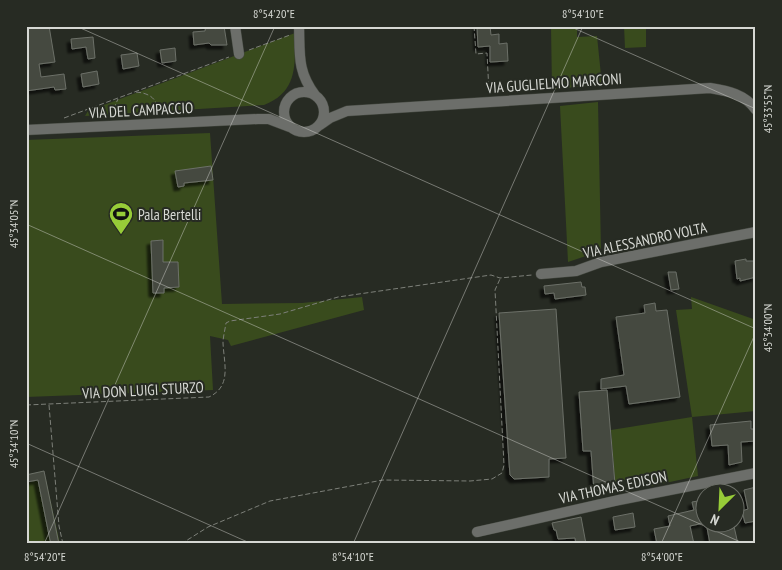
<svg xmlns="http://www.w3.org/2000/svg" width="782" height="570" viewBox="0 0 782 570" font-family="'PT Sans Narrow',sans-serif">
<defs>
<filter id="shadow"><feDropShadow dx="-4" dy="4" stdDeviation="1" flood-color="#0009"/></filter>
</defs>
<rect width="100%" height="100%" fill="#272b23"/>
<path fill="#394b1d" d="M551,26H577V37L597,36L602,85L552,89Z
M624,26H646V47L625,48Z
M295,33C295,65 298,92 264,105L85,116L88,111Z
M598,102L601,251L568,262L560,106Z
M210,133L222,304L302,303L362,297L364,310L231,346L228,340L210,336L213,390L26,397V140Z
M691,297L756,320V411L692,417L698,476L651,486L650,475L615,482L611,430L692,417L676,310L692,309Z
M44,471L60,544H26V475Z"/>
<path fill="#454940" stroke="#6c7068" filter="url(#shadow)" d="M26,26H49L55,62L39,64L41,77L64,74L66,89L55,90L54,87L26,91Z
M206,26H224L227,45H211L209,43L194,45L193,32L205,31Z
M477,26H490L491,35L499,34V44L507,43L508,61L490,62V46L478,47Z
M93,37L95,58L88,59L86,47L72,49L71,39Z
M175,48L176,61L162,63L160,50Z
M137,53L139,66L123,69L121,55Z
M97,71L99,84L83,87L81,74Z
M211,166L213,180L184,183V186L178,187L175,171Z
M163,240V262H178L179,287L164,288V293H153L151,241Z
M746,259V261H756V277L740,281V278L737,279L735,261Z
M668,272H676L679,289L671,290Z
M581,282L582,287H585L586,295L555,299L554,293L545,294L544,286Z
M655,303L656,311L667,310L680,397L629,404L626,386L601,389V379L624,375L616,317L645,313L644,305Z
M556,309L566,458L549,459V477L514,479L510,475L509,462L499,313Z
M607,390L615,484L605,485V490L594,491L591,451H583L579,392Z
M751,421V429H756V441L741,442L742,462L729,465L728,445L712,446L710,425Z
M44,471L59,544H52L50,540L38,480L26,482V475Z
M756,487V521L745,523L742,511L748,509L744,490Z
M704,500V523L690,526L694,544H657L654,529L670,526L668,516L694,510L692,502Z
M633,513L635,527L615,530L613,517Z
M581,517L586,544H576L575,538L558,539L556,530H554L552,523Z
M706,522H733L738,544H710Z"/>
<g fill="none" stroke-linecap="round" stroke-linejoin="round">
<g stroke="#43473f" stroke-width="11">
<path id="street" d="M235,26L239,54
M299,26C300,54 297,71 315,95
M284 112a20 20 0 1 1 40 0a20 20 0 1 1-40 0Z
M320,125L330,118L347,111L710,88C728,91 745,94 756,110
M26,130L258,119H269L290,127
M541,274L576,271L601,262L756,232
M477,532L619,500L756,473"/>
</g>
<path stroke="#7d8079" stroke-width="1" stroke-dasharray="5 2.5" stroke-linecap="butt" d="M474,26L476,54L487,53L489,92
M249,50L290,35
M136,92C149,93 160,99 156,114
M117,116L114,108L118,99
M64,118L229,57
M26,405L209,397C232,386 224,364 223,343C223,337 225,330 226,323L230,321L280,314L338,297L491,275L500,278L532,275
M49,405L59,526L63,544
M181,544L208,527L270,501L383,480L470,481L492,479L502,473L504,465L495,290L500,279"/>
<use href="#street" stroke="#6c6e6a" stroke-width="10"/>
</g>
<path fill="none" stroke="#d6d8d3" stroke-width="1" stroke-opacity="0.45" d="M76,26L756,329M569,26L756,109M26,224L745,544M26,443L252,544M44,544L275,26M353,544L583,26M661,544L756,332"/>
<defs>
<g id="stadium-pin" transform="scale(1.25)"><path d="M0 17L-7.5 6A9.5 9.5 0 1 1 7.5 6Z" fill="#97cc38" stroke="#272b23"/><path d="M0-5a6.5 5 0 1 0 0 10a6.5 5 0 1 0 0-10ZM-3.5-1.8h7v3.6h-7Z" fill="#111"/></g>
</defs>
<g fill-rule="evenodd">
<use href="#stadium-pin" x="121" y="214"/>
</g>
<g text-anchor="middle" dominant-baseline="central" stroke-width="4" stroke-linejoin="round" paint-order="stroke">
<g font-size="15" fill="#d6d8d3" stroke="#272b23">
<text transform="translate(554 83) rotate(-4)">VIA GUGLIELMO MARCONI</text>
<text transform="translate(141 110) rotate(-3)">VIA DEL CAMPACCIO</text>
<text transform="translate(645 240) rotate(-12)">VIA ALESSANDRO VOLTA</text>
<text transform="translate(143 390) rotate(-3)">VIA DON LUIGI STURZO</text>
<text transform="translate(613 487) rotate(-12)">VIA THOMAS EDISON</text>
</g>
<g font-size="15" fill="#d6d8d3" stroke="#272b23" text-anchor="start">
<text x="138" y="214">Pala Bertelli</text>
</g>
</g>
<rect width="782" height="570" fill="none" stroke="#272b23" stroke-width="55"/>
<g transform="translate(720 508) rotate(204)"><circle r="24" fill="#272b23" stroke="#6d7069"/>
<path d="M0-4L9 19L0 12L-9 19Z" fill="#97cc38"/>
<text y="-8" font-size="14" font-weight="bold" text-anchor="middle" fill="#d6d8d3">N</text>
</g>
<rect x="28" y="28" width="726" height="514" fill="none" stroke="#d6d8d3" stroke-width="2"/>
<g font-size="12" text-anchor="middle" fill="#d6d8d3">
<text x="274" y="18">8°54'20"E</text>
<text x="583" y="18">8°54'10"E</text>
<text transform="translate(768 109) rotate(-90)" y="4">45°33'55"N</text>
<text transform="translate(14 224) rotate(-90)" y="4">45°34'05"N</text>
<text transform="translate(768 328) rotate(-90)" y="4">45°34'00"N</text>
<text transform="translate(14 444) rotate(-90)" y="4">45°34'10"N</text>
<text x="45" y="561">8°54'20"E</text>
<text x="353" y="561">8°54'10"E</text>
<text x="662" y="561">8°54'00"E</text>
</g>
</svg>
